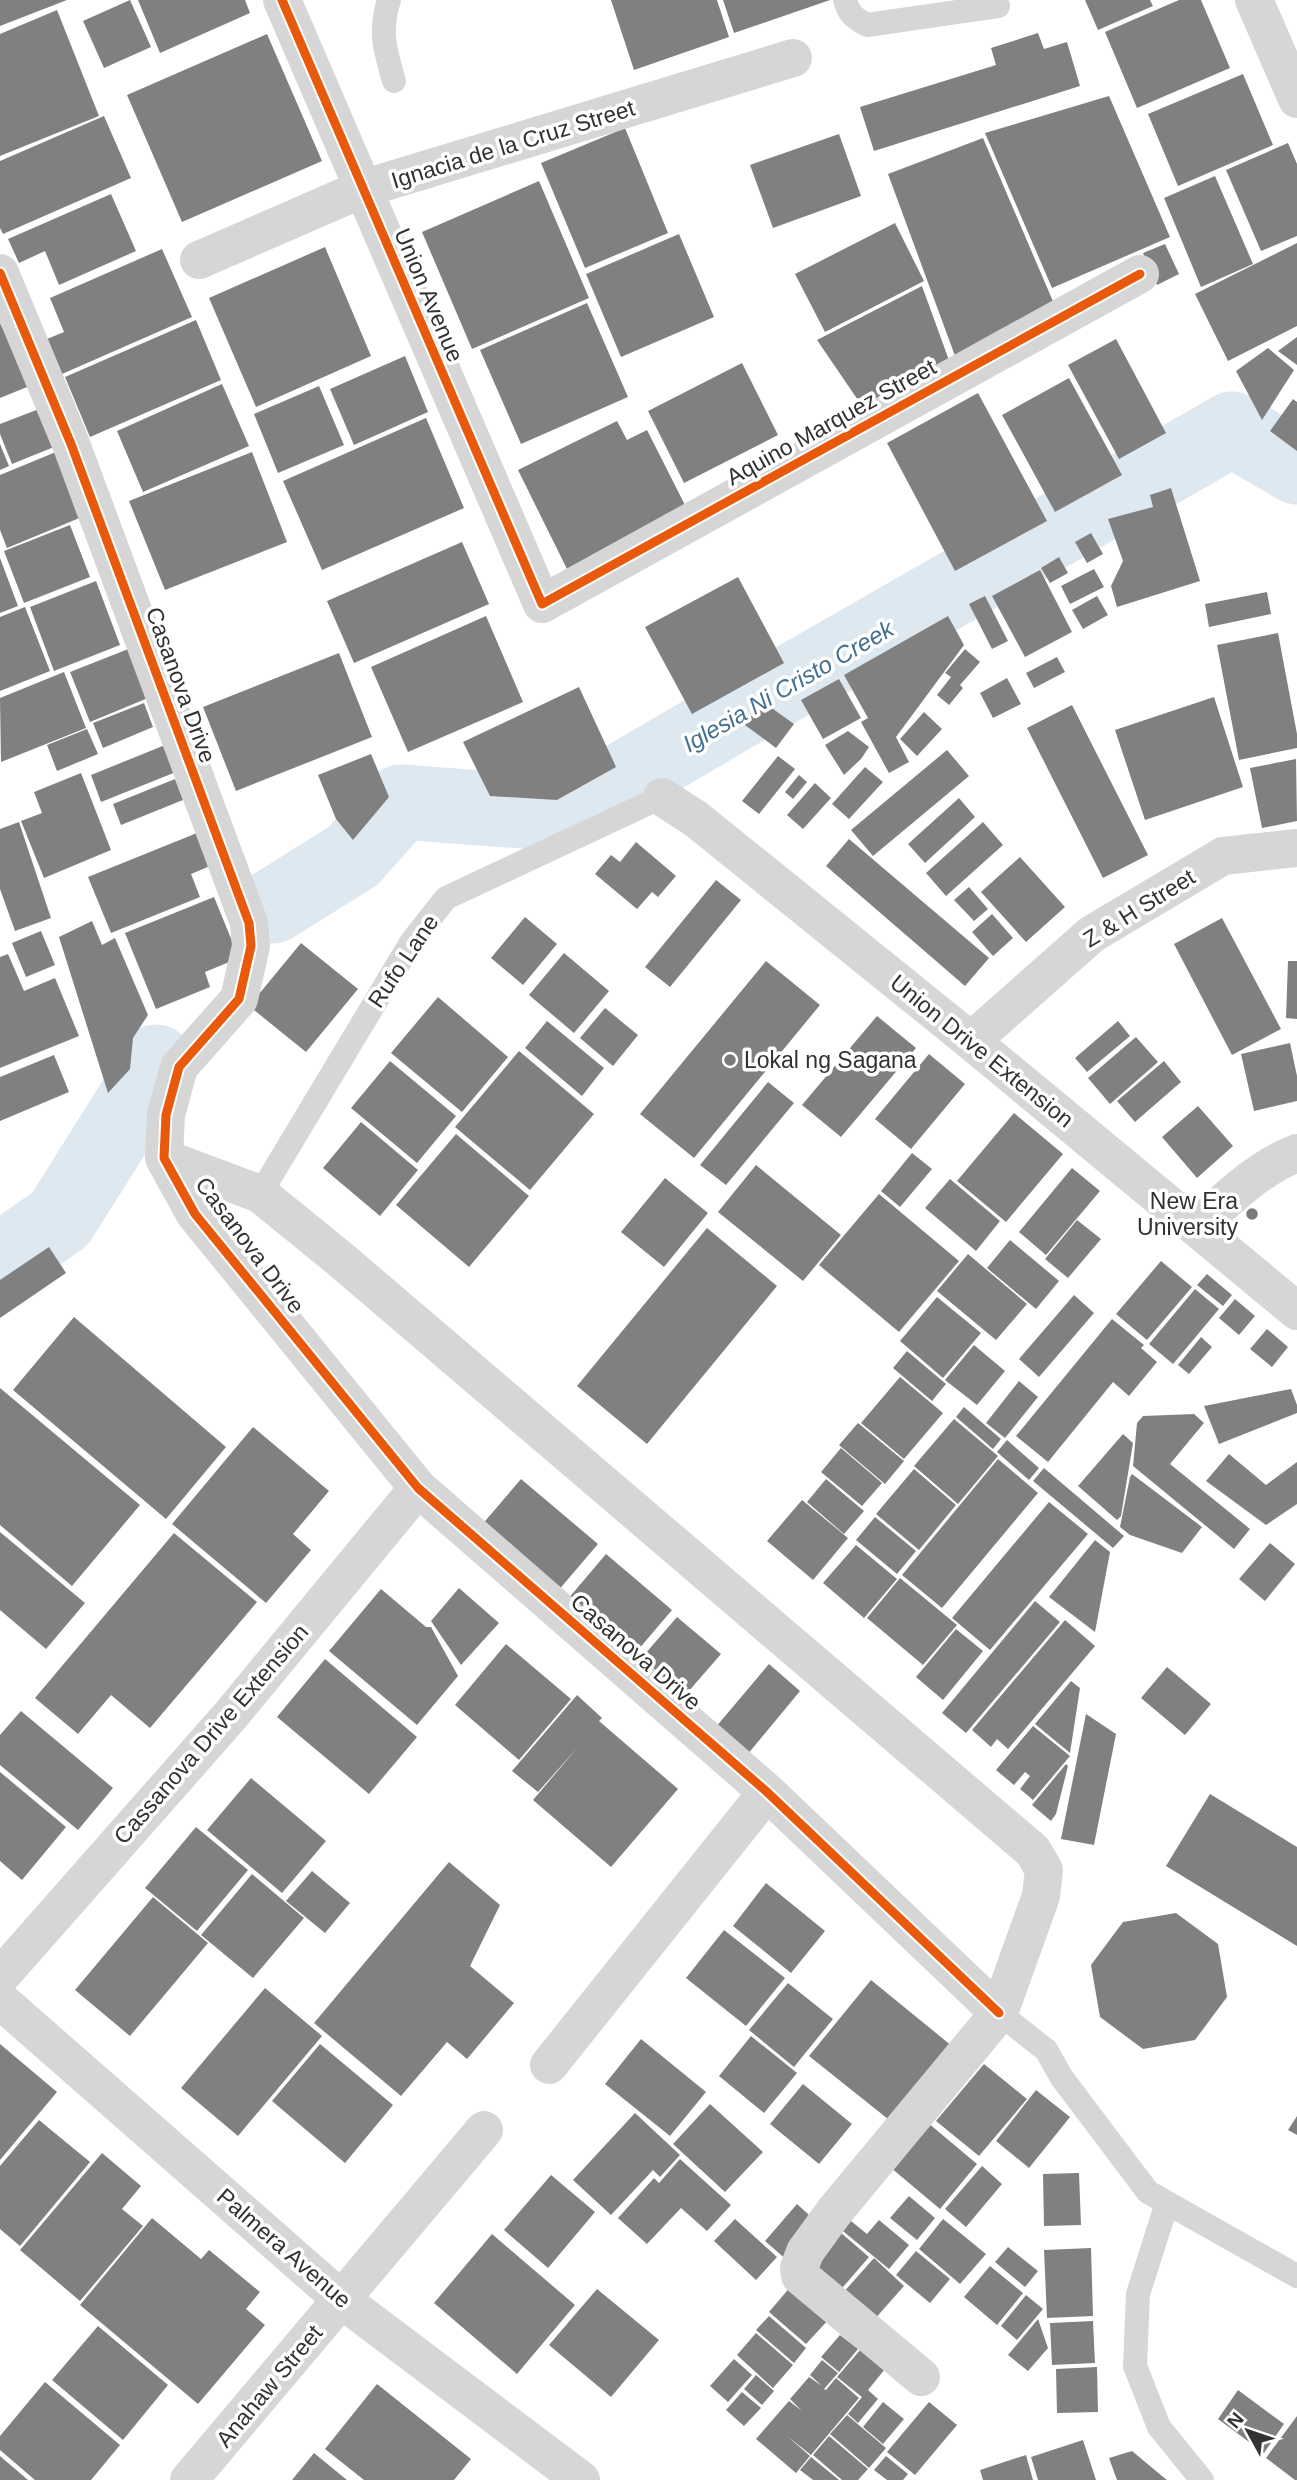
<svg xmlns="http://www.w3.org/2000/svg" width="1297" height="2480" viewBox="0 0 1297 2480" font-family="Helvetica,sans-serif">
<rect width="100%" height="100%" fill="#fff"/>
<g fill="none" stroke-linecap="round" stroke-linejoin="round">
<path stroke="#dde8f0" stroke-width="75" d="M273,906L353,856L401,802L564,814L735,714L1232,429L1297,467
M0,1261L60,1219L138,1095L156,1062"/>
</g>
<path fill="#808080" d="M0,0H67L0,26Z
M130,0L151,47L104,68L83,21Z
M138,0H245L250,13L160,53Z
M611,0H717L729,37L634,70Z
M723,0H830L734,33Z
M1085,0H1150L1153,6L1098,30Z
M1179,0H1201L1230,68L1137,108L1105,32Z
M57,10L99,116L0,156V34Z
M1038,33L1044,49L1067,42L1080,86L874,151L860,107L996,65L991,48Z
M267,34L322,161L182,222L127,95Z
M1243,74L1273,145L1178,186L1148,114Z
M1109,96L1170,237L1052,288L985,133Z
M104,116L131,178L3,234L0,228V161Z
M625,128L668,233L585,268L541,163Z
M839,134L861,196L773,228L750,165Z
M983,138L1055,306L958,364L888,174Z
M1288,143L1297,164V236L1261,251L1226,170Z
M1215,176L1253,264L1201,287L1164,198Z
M539,181L589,298L472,349L422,232Z
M111,194L136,251L59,285L45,251L19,263L8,239Z
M895,223L924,281L825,332L795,274Z
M679,234L714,317L621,357L586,274Z
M1297,243V326L1228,361L1195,294Z
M1165,244L1179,274L1157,285L1143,253Z
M325,247L371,356L256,407L209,298Z
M162,249L192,317L62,374L47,339L64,332L50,298Z
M922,286L950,363L862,406L817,340Z
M587,303L628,397L521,444L480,350Z
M196,320L221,380L90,437L65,377Z
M0,323L32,385L0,398Z
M1297,337V365L1278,351Z
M1116,339L1166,433L1119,459L1068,365Z
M1268,348L1294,370L1262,420L1236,371Z
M405,356L428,412L354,445L330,389Z
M742,363L778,435L684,483L648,411Z
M1069,378L1122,475L1055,512L1002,415Z
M222,384L249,446L143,492L117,431Z
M319,386L344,445L278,473L254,414Z
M978,393L1047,521L955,571L887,443Z
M1293,399L1297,402V451L1270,431Z
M39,409L54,447L12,464L0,434V424Z
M426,418L464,508L322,570L283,481Z
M617,421L627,440L647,430L687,509L567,569L518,470Z
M0,444L9,466L0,470Z
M68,447L94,512L7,548L0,530V475Z
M252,452L287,542L165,590L129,501Z
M1171,488L1200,581L1117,607L1111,586L1123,561L1108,519L1153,507L1150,495Z
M70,525L90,577L24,603L4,551Z
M1091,533L1103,554L1087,563L1075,542Z
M462,542L489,604L354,663L327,601Z
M1059,557L1068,573L1050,583L1041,568Z
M0,558L18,606L0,613Z
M1094,569L1104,587L1070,604L1061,586Z
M1040,570L1072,632L1025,657L992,596Z
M738,577L784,663L692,714L645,627Z
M96,581L120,645L54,671L30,607Z
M1267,592L1271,614L1209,627L1205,604Z
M985,596L1008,641L992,649L969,604Z
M1097,596L1108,615L1083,629L1072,610Z
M25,607L50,671L0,691V617Z
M486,616L523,702L408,752L371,667Z
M948,616L964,645L896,737L909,762L889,773L861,722L868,718L844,675Z
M1278,633L1297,734V748L1239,760L1217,645Z
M141,644L160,693L90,722L70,672Z
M965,649L980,662L960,685L963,688L949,705L937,695L951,677L945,673Z
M339,653L372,737L236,791L203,707Z
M1057,657L1065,672L1034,688L1026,673Z
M64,672L86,728L1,762L0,698Z
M1007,678L1021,704L993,718L980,693Z
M839,679L861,718L823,739L801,700Z
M579,687L616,767L557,800L490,796L463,742Z
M1214,697L1243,787L1145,820L1115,730Z
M762,701L794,724L776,748L745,725Z
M144,703L153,727L103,748L93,723Z
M1072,705L1148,855L1103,878L1027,728Z
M924,712L942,729L917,756L900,739Z
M87,729L98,754L57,771L47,745Z
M848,731L869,747L861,759L844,775L825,745Z
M175,741L186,768L101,802L91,775Z
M947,750L969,776L873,856L851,830Z
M371,754L389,797L353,840L336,819L318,775Z
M778,756L795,769L759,814L742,801Z
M1296,759L1297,821L1262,828L1250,768Z
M865,767L883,782L849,819L832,804Z
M81,773L111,850L44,878L21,821L42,813L34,792Z
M799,775L807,782L793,799L785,792Z
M175,779L183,800L121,825L113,804Z
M815,783L831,798L803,829L787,815Z
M959,798L975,817L925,863L908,844Z
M19,822L51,918L15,931L0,889V829Z
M983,822L1003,845L946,896L926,873Z
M197,833L210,866L191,874L200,897L111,933L88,877Z
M849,839L989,958L965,986L826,866Z
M636,842L676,876L658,897L652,892L637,909L595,874L611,855L620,862Z
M1020,857L1065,907L1026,942L981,892Z
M716,880L741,900L670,987L645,967Z
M969,887L988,909L974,921L954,900Z
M214,897L239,958L205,972L210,987L156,1009L125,933Z
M992,914L1013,938L993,956L972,932Z
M525,917L557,944L523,985L491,958Z
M1222,918L1281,1029L1232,1055L1174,944Z
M92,921L102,945L115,938L148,1015L133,1038L130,1069L108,1093L59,937Z
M41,931L55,965L26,977L12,943Z
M301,943L358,989L306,1052L249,1006Z
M564,953L609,991L574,1033L529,995Z
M8,954L24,991L55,978L79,1036L0,1068V957Z
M766,961L820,1005L694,1158L640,1114Z
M1288,961H1297V1019L1286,1018Z
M438,997L508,1057L462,1112L391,1053Z
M605,1008L638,1035L613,1066L580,1038Z
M877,1016L916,1048L841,1137L802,1105Z
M547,1021L604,1068L582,1096L525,1048Z
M1118,1021L1130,1036L1087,1072L1075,1058Z
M1136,1037L1158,1062L1110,1104L1088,1078Z
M1290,1043L1297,1076V1101L1254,1111L1241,1054Z
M519,1051L594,1114L530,1190L455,1127Z
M929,1054L965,1084L911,1149L875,1119Z
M54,1055L69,1092L0,1121V1077Z
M390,1061L456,1116L417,1163L351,1108Z
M1164,1061L1181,1082L1135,1122L1117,1101Z
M768,1082L794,1103L726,1185L700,1165Z
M1198,1106L1233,1146L1197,1178L1162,1137Z
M1014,1113L1063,1154L1006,1222L957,1181Z
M361,1122L418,1170L380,1216L323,1168Z
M456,1134L529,1196L469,1267L396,1205Z
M912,1153L932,1169L900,1207L881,1191Z
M756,1165L841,1235L803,1281L718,1212Z
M1072,1168L1100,1191L1046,1255L1019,1232Z
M665,1178L708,1213L664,1267L621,1232Z
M950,1179L1000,1221L976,1251L925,1208Z
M879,1194L959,1261L899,1332L819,1265Z
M1077,1220L1101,1239L1068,1278L1045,1259Z
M707,1228L777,1286L647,1444L577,1386Z
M1010,1240L1059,1281L1036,1309L987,1268Z
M49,1247L66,1273L0,1318V1280Z
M968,1254L1027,1304L996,1340L937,1291Z
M1161,1261L1192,1287L1147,1340L1116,1314Z
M1207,1274L1232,1295L1223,1306L1197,1285Z
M1195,1289L1219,1309L1173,1364L1149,1344Z
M1074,1295L1094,1313L1039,1377L1019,1359Z
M937,1297L981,1333L943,1378L900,1341Z
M1235,1299L1255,1316L1239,1335L1219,1318Z
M74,1317L226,1447L166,1519L13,1390Z
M1112,1319L1144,1345L1141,1348L1157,1362L1129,1396L1113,1382L1048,1462L1016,1436Z
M1267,1329L1288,1347L1272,1367L1250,1349Z
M1201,1337L1212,1347L1189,1374L1178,1365Z
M974,1345L1005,1371L977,1405L945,1380Z
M907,1351L946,1384L932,1401L893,1368Z
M900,1377L943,1413L904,1459L861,1423Z
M1019,1381L1038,1397L1005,1438L986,1423Z
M0,1388L140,1505L72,1586L0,1525Z
M1291,1389L1297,1405V1413L1219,1444L1204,1406Z
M964,1407L1001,1439L993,1449L956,1417Z
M1194,1414L1204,1423L1170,1464L1250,1529L1234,1549L1133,1466L1137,1423L1143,1416Z
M954,1419L998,1456L958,1504L914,1466Z
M858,1423L904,1461L885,1484L839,1445Z
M253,1427L329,1491L293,1534L311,1550L266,1603L172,1524Z
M1123,1434L1133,1443L1121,1516L1117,1520L1078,1486Z
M1007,1440L1039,1468L1029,1480L997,1452Z
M841,1448L882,1483L862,1506L821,1472Z
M1229,1454L1266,1485L1297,1462V1504L1266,1525L1206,1481Z
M998,1459L1038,1493L942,1608L902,1575Z
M1044,1468L1124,1536L1113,1548L1033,1481Z
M914,1469L956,1505L919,1550L876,1514Z
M1132,1474L1202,1527L1182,1553L1130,1535L1120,1527L1130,1477Z
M521,1479L598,1544L557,1592L480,1527Z
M826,1479L864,1511L844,1534L807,1502Z
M802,1500L848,1538L813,1580L767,1541Z
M1049,1502L1088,1534L990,1650L952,1618Z
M875,1517L916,1551L897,1574L856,1540Z
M0,1532L85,1603L46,1649L0,1610Z
M174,1533L257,1602L150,1728L111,1695L78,1734L35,1698Z
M1095,1540L1110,1552L1095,1632L1049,1597Z
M1270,1543L1295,1564L1265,1601L1239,1579Z
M856,1545L897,1579L864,1618L823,1583Z
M606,1554L672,1610L632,1657L567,1600Z
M900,1578L957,1625L923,1665L867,1618Z
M459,1588L499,1623L461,1665L431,1621Z
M381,1589L426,1627H431L458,1676L417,1725L329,1651Z
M1035,1601L1060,1622L966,1733L942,1713Z
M677,1617L721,1654L675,1707L632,1669Z
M1065,1620L1095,1646L1008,1749L997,1739L991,1747L972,1730Z
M956,1629L983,1651L943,1700L916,1677Z
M506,1644L571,1699L519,1760L455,1705Z
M325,1659L417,1737L369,1794L277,1717Z
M769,1664L800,1691L747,1755L715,1728Z
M1167,1667L1211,1704L1185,1735L1141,1698Z
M1071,1681L1080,1688L1070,1753L1035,1724Z
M577,1695L602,1718L599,1721L678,1789L611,1867L533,1800L578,1747L538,1792L512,1771Z
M21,1711L113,1788L78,1830L0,1765V1735Z
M1086,1714L1116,1734L1094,1845L1061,1839Z
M1033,1726L1070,1756L1033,1800L1020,1789L1030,1776L1025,1772L1014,1785L996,1770Z
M1066,1764L1068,1766L1056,1814L1051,1821L1032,1805Z
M0,1772L66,1827L22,1880L0,1861Z
M251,1778L326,1841L282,1893L207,1830Z
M1210,1794L1297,1847V1946L1166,1866Z
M196,1827L248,1870L197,1931L145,1888Z
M449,1862L500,1905L470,1966L514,2003L467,2059L447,2042L401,2096L314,2023Z
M312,1871L350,1903L325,1933L286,1901Z
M252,1874L304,1918L253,1978L201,1935Z
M766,1883L825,1931L791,1973L733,1926Z
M153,1897L208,1943L130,2036L75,1990Z
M1176,1913L1218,1944L1227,1997L1195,2040L1143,2049L1100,2017L1091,1965L1123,1922Z
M724,1930L785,1978L746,2026L686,1978Z
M871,1980L958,2051L898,2127L809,2056Z
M788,1983L833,2019L794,2067L749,2030Z
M265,1988L322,2036L238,2136L181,2088Z
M751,2036L797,2073L764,2113L719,2076Z
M641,2039L706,2092L670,2136L605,2084Z
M0,2044L57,2092L0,2160Z
M320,2044L393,2105L345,2163L272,2101Z
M984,2064L1027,2099L979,2156L936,2121Z
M803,2084L852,2124L819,2164L770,2124Z
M1036,2090L1070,2117L1029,2168L996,2141Z
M710,2104L763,2152L725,2192L673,2144Z
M635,2113L680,2155L660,2177L653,2170L611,2215L573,2180Z
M1297,2116V2135L1288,2130Z
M39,2120L90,2162L20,2246L0,2229V2166Z
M927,2122L977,2164L940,2209L890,2167Z
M102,2153L141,2186L122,2209L143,2226L80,2301L20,2250Z
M680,2159L731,2205L707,2231L681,2208L647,2244L618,2218L654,2178L659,2183Z
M982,2166L1002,2184L966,2227L945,2209Z
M1079,2173L1081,2225L1044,2226L1043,2174Z
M551,2175L595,2212L548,2268L504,2230Z
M909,2196L935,2218L917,2240L890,2218Z
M797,2204L820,2225L788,2261L765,2241Z
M846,2217L867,2234L879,2220L909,2245L889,2269L838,2227Z
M152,2218L201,2259L209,2250L260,2292L246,2309L265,2325L198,2404L80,2305Z
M735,2219L777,2257L756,2280L714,2241Z
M943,2219L986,2254L960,2284L919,2249Z
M840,2232L869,2257L831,2301L802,2274Z
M492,2234L575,2305L517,2374L434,2303Z
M1008,2247L1038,2271L1025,2287L995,2262Z
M1091,2248L1093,2316L1047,2318L1044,2250Z
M916,2251L950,2279L930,2303L896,2275Z
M874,2258L904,2286L865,2330L834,2303Z
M990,2266L1023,2293L997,2325L964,2297Z
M792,2285L830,2318L806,2344L769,2312Z
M597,2289L659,2340L611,2397L549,2345Z
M1026,2295L1043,2309L1017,2340L1001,2326Z
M769,2316L806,2348L794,2363L756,2330Z
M1038,2319L1048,2348L1028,2371L1008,2355Z
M1093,2321L1095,2363L1052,2365L1050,2323Z
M98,2326L168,2385L123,2440L52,2380Z
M756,2333L793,2365L773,2388L737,2355Z
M840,2335L858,2349L839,2372L821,2357Z
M861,2349L885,2369L868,2390L878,2399L858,2423L848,2414L862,2397L837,2377Z
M734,2359L752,2375L728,2402L710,2386Z
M822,2360L838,2373L824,2389L826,2390L836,2378L859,2398L811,2455L787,2436L810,2456L796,2473L756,2439L789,2401L802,2411L790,2399L809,2377L822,2386L810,2375Z
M1097,2367L1098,2412L1057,2413L1056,2369Z
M756,2375L774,2391L762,2405L744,2389Z
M45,2382L120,2445L91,2480H35L0,2450V2436Z
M377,2384L471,2459L454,2480H364L325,2449Z
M1238,2390L1284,2424L1264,2453L1218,2419Z
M742,2392L761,2408L744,2426L726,2410Z
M883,2402L904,2419L883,2444L863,2427Z
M929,2402L957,2425L915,2475L887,2452Z
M847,2415L886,2448L869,2468L830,2434Z
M1297,2416V2480H1295L1266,2458Z
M829,2436L868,2469L858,2480H842L813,2455Z
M1083,2440L1096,2480H1038L1031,2457Z
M1132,2451L1162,2476L1167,2480H1117L1109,2458Z
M314,2453L347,2480H292Z
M1026,2455L1033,2480H983L980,2470Z
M0,2456L28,2480H0Z
M886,2456L908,2474L903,2480H887L874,2470Z
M811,2457L839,2480H813L800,2470Z"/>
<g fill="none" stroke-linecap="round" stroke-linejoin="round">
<path stroke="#d6d6d6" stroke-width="24" d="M389,0C379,31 385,50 394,81
M845,0C849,14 854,18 867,25L998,6
M260,1194L412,941L446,898L662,797
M999,2013L1046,2050L1062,2078L1148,2192L1297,2276
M1167,2203L1138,2294L1135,2366L1159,2427L1202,2480"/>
<path stroke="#d6d6d6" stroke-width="38" d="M282,0L542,604L1140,274
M1254,0L1297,99
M199,260L362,189L793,58
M0,273L71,444L249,923L251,946L239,999L179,1067L166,1115L164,1158L195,1214L418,1488L767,1792L999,2013
M662,797L696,819L971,1041L1297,1311
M971,1041L1092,934L1223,856L1297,848
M164,1158L260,1194L340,1259L1033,1851L1044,1870L1041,1896L999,2013L834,2212L805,2252L799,2268L800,2276L921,2377
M1198,1228C1224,1200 1261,1167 1297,1153
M0,1977L230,1716L418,1488
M0,2000L342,2300L581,2480
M549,2065L767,1792
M189,2480L484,2130"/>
<g stroke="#fff" stroke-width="13">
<path id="cycleway" d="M282,0L542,604L1140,274
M0,273L71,444L249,923L251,946L239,999L179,1067L166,1115L164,1158L195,1214L418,1488L767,1792L999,2013"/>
</g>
<use href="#cycleway" stroke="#e8590c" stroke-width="9"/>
</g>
<g fill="#7a7a7a" stroke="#fff" stroke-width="2.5">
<circle cx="730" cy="1060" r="7"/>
<circle cx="1252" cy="1214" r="7"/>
</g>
<g text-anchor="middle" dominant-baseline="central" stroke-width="7" stroke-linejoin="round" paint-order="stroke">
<g font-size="23" fill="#323232" stroke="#fff">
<text transform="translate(513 144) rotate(-17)">Ignacia de la Cruz Street</text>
<text transform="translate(429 295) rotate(67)">Union Avenue</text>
<text transform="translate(831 422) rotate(-29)">Aquino Marquez Street</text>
<text transform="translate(181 685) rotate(70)">Casanova Drive</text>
<text transform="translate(1139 908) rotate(-32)">Z &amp; H Street</text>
<text transform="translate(403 961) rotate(-56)">Rufo Lane</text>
<text transform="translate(982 1051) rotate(39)">Union Drive Extension</text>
<text transform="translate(250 1245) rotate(53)">Casanova Drive</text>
<text transform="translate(636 1652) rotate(41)">Casanova Drive</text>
<text transform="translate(211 1734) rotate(-49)">Cassanova Drive Extension</text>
<text transform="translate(284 2248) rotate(41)">Palmera Avenue</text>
<text transform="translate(269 2386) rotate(-50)">Anahaw Street</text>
</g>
<g font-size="23" fill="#323232" stroke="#fff" text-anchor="start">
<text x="744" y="1060">Lokal ng Sagana</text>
<text x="1238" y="1201" text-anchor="end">New Era<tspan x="1238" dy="26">University</tspan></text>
</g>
<g font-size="24" font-style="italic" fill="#46708f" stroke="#fff">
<text transform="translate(788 686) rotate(-30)">Iglesia Ni Cristo Creek</text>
</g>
</g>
<g transform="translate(1248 2431) rotate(310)" stroke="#ffffff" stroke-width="5" paint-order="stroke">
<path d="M0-5L12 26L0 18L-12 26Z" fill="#323232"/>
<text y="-10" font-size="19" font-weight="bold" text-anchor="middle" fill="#323232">N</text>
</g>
</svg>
